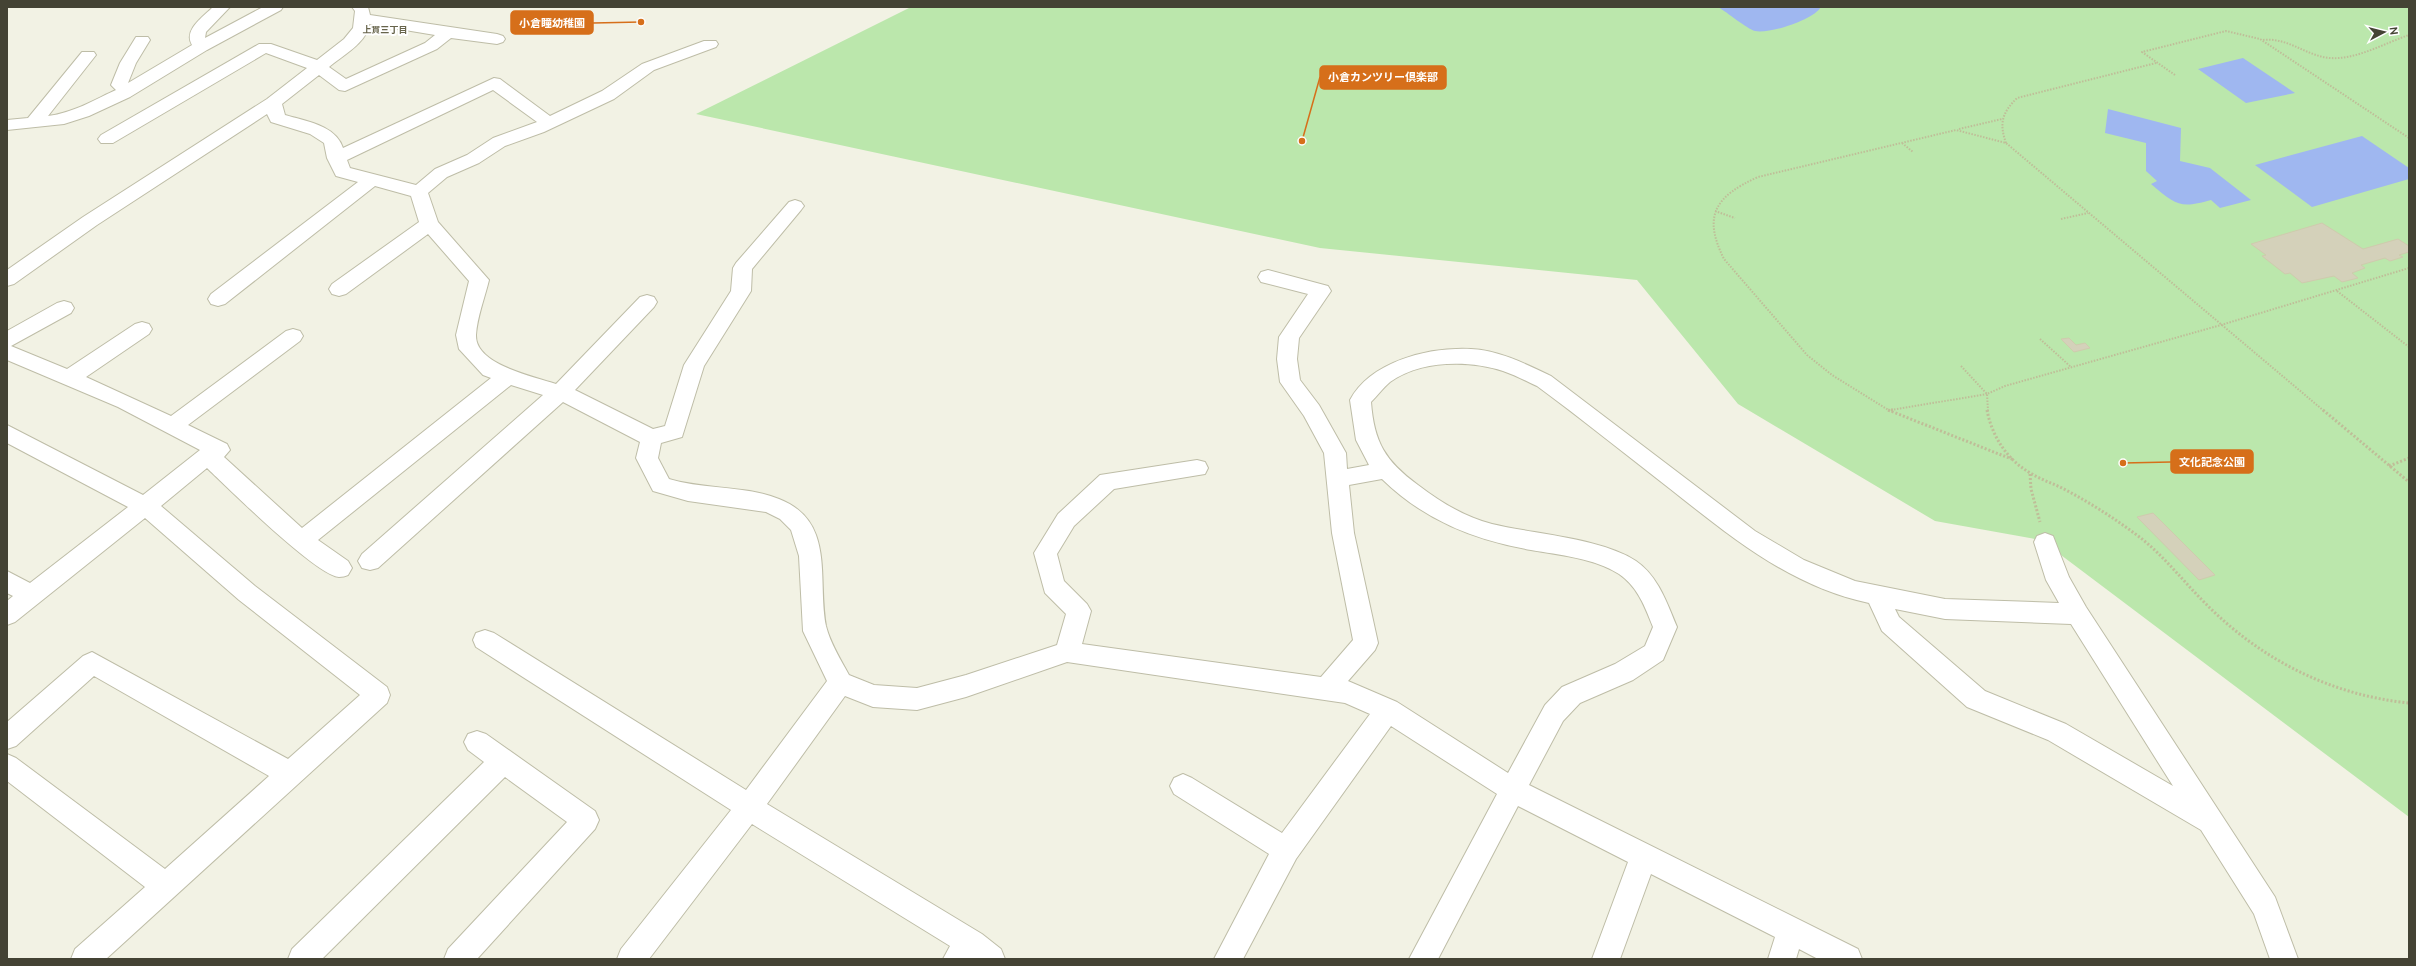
<svg xmlns="http://www.w3.org/2000/svg" width="2416" height="966" viewBox="0 0 2416 966" font-family="Ubuntu,'Noto Sans JP',sans-serif">
<rect width="100%" height="100%" fill="#f2f2e4"/>
<path fill="#bbe7ac" d="M911,7H2409V817L2041,540L1935,521L1738,404L1637,280L1320,248L696,114Z"/>
<path fill="#9fb7f0" d="M1718,7H1821C1813,20 1770,34 1755,31C1747,29 1727,12 1718,7Z
M2243,58L2295,93L2246,103L2198,69Z
M2108,109L2181,128L2180,161L2210,168L2251,200L2220,208L2211,200C2180,209 2176,205 2151,184L2157,181L2146,171V143L2105,133Z
M2362,136L2409,168V179L2312,207L2255,165Z"/>
<path fill="#d4d1ba" stroke="#cfcbad" d="M2322,223L2363,249L2398,239L2409,246V252L2399,255L2403,257L2390,261L2385,258L2361,265L2365,268L2352,273L2358,278L2342,282L2334,276L2302,283L2290,273L2285,274L2262,256L2266,255L2251,244Z
M2069,338L2076,345L2085,343L2090,348L2074,352L2061,339Z
M2153,513L2215,575L2199,580L2137,517Z"/>
<g fill="none" stroke-linecap="round" stroke-linejoin="round">
<g stroke="#bebda7" stroke-width="2">
<path id="minor" d="M213,7H230L206,32L205,38L263,7H283L281,10L207,50L130,97L89,116L64,124L7,130V120L28,118L82,52H94L96,55L48,116C73,113 94,100 116,90L111,85L120,63L136,37H148L150,40L136,63L128,83L192,45C183,30 203,17 213,7Z
M352,7H368L370,15L497,34L503,36L505,39L503,42L497,44L451,38L437,49L345,91L339,90L319,75L282,104L285,115C305,121 336,125 343,148L494,78L500,79L550,116L602,91L642,64L704,41H716L718,44L716,47L654,70L614,99L544,132L505,146L479,163L447,177L428,193L438,222L489,280C485,297 477,317 476,335C475,365 533,376 556,384L640,297L647,295L654,297L657,302L654,307L575,390L653,429L665,426L684,365L731,291L733,268L736,263L789,202L795,200L801,202L804,206L801,210L752,269L751,291L704,366L682,437L661,443L658,458L669,479C705,490 744,485 779,499C836,521 817,579 826,626C830,643 841,660 849,675L874,685L917,688L966,675L1057,645L1066,614L1045,593L1034,553L1058,514L1100,475L1197,460L1205,462L1208,468L1205,474L1114,489L1074,526L1057,554L1064,581L1087,604L1091,611L1082,644L1321,677L1353,640L1332,533L1324,453L1304,416L1280,382L1277,359L1279,337L1308,294L1261,282L1258,277L1261,272L1268,270L1328,286L1331,291L1299,338L1297,359L1300,380L1319,405L1346,453L1347,469L1369,465L1356,440L1350,400C1371,361 1429,347 1471,349C1498,350 1526,364 1551,376L1755,531L1804,560L1855,581L1945,599L2059,603L2046,580L2034,542L2037,536L2045,533L2053,536L2069,577L2086,607L2275,897L2298,959H2270L2254,914L2201,830L2048,740L1967,707L1882,631L1869,603C1791,587 1730,536 1669,488C1625,454 1582,419 1537,386C1526,381 1515,375 1503,371C1469,360 1421,360 1390,382C1383,388 1377,396 1371,402C1374,442 1385,461 1418,485C1440,502 1465,517 1492,524C1533,534 1601,538 1636,561C1658,576 1667,603 1677,627L1663,660L1633,680L1580,703L1563,721L1529,785L1858,949L1862,959H1818L1799,949L1796,959H1768L1775,937L1651,874L1620,959H1592L1628,862L1518,806L1438,959H1409L1497,794L1391,726L1296,859L1243,959H1214L1269,854L1174,794L1170,786L1174,778L1183,774L1192,778L1282,833L1370,714L1345,703L1067,662L966,697L917,710L873,707L845,696L767,804L982,934L1001,949L1005,959H943L950,946L752,824L649,959H617L621,949L731,810L476,647L473,640L476,633L485,630L494,633L746,790L827,681L803,631L799,556L791,530L780,519L766,512L688,501L653,491L636,458L640,442L563,402L378,568L370,570L362,568L358,561L362,554L543,395L511,385L318,540L348,561L352,568L348,575C346,576 342,577 339,577C317,576 228,488 207,468L161,506L255,586L387,687L390,695L387,703L106,959H71L75,949L145,887L7,781V754L16,758L165,869L269,776L94,676L16,746L7,749V722L83,656L92,652L288,759L360,695L239,600L145,518L15,622L7,625V601L13,596L7,593V571L30,583L128,507L7,443V425L143,495L200,450L118,407L7,360V331L57,303L64,301L71,303L74,308L71,313L11,346L67,369L135,324L142,322L149,324L152,329L149,334L86,377L171,416L286,331L293,329L300,331L303,336L300,341L188,425L227,444L230,450L224,457L302,528L491,378L483,375L459,349L456,335L469,281L428,234L346,294L339,296L332,294L329,289L332,284L419,222L411,196L375,186L225,304L218,306L211,304L208,299L211,294L358,182L336,176L327,158L324,143L310,134L271,122L267,114L97,225L14,284L7,286V270L83,217L267,99L307,68L266,53L113,143H101L98,139L101,135L259,44H271L317,60L344,39L353,28L355,11ZM369,24L435,35L425,43L346,79L329,67C342,56 368,42 369,24ZM493,90L537,122L493,138L467,155L435,169L416,185L350,168L347,160ZM1382,479C1424,520 1474,540 1531,550C1559,555 1594,558 1619,574C1638,587 1645,607 1653,627L1645,646L1615,664L1562,687L1545,705L1508,773L1397,702L1348,681L1375,650L1378,643L1354,533L1349,485ZM1895,609L1945,619L2071,624L2173,786L2066,724L1985,691L1899,617Z
M477,731L486,734L595,811L599,820L595,829L477,959H444L448,949L567,822L505,777L322,959H288L292,949L484,762L468,750L464,742L468,734Z"/>
</g>
<path stroke="#bfbd98" stroke-width="2" stroke-dasharray="1.5 1.5" stroke-linecap="butt" d="M2263,40C2288,37 2306,56 2330,58C2356,60 2385,43 2409,35
M2175,75L2142,52L2226,31L2260,39L2409,138
M1959,129L2002,119
M1902,143L1913,152
M2006,143C1999,123 2002,113 2017,98L2156,63
M1715,211L1735,218
M2061,219L2088,213
M2337,291L2409,347
M2040,339L2071,367
M1961,366L1987,394
M1891,410L1987,394
M1890,411L1832,375L1807,355L1724,259C1702,215 1716,196 1758,177L1956,130L2006,143L2324,411
M1988,411L1987,394L2005,386L2221,325L2409,268"/>
<path stroke="#bfbd98" stroke-width="3" stroke-dasharray="2 2" stroke-linecap="butt" d="M1888,410L2014,460
M1891,410H1894
M1987,410C1992,437 2008,461 2032,474C2042,480 2052,483 2062,488C2087,501 2111,516 2134,533C2161,552 2181,579 2205,603C2260,659 2330,695 2409,703
M2323,410L2409,482
M2389,466L2409,458
M2030,474L2031,489L2040,522"/>
<use href="#minor" fill="#fff" fill-rule="evenodd"/>
</g>
<g text-anchor="middle" dominant-baseline="central" stroke-width="4" stroke-linejoin="round" paint-order="stroke">
<g font-size="9" font-weight="bold" fill="#67644b" stroke="#fff">
<text x="385" y="30">上貫三丁目</text>
</g>
</g>
<path fill="none" stroke="#d66f1a" stroke-width="1.5" d="M641 22L593 23M1302 141L1320 77M2123 463L2171 462"/>
<g fill="#d66f1a" stroke="#fff" stroke-width="1.5">
<circle cx="641" cy="22" r="4"/>
<circle cx="1302" cy="141" r="4"/>
<circle cx="2123" cy="463" r="4"/>
</g>
<g fill="#d66f1a" stroke="#d66f1a" stroke-width="1.5">
<rect x="511" y="11" width="82" height="23" rx="4"/>
<rect x="1320" y="66" width="126" height="23" rx="4"/>
<rect x="2171" y="450" width="82" height="23" rx="4"/>
</g>
<g font-size="11" text-anchor="middle" font-weight="bold" fill="#fff">
<text x="552" y="27">小倉瞳幼稚園</text>
<text x="1383" y="81">小倉カンツリー倶楽部</text>
<text x="2212" y="466">文化記念公園</text>
</g>
<rect width="2416" height="966" fill="none" stroke="#444334" stroke-width="16"/>
<g transform="translate(2384 32) rotate(83)" stroke="#ffffff" stroke-width="3" paint-order="stroke">
<path d="M0-3L7 15L0 10L-7 15Z" fill="#444334"/>
<text y="-6" font-size="11" font-weight="bold" text-anchor="middle" fill="#444334">N</text>
</g>
</svg>
